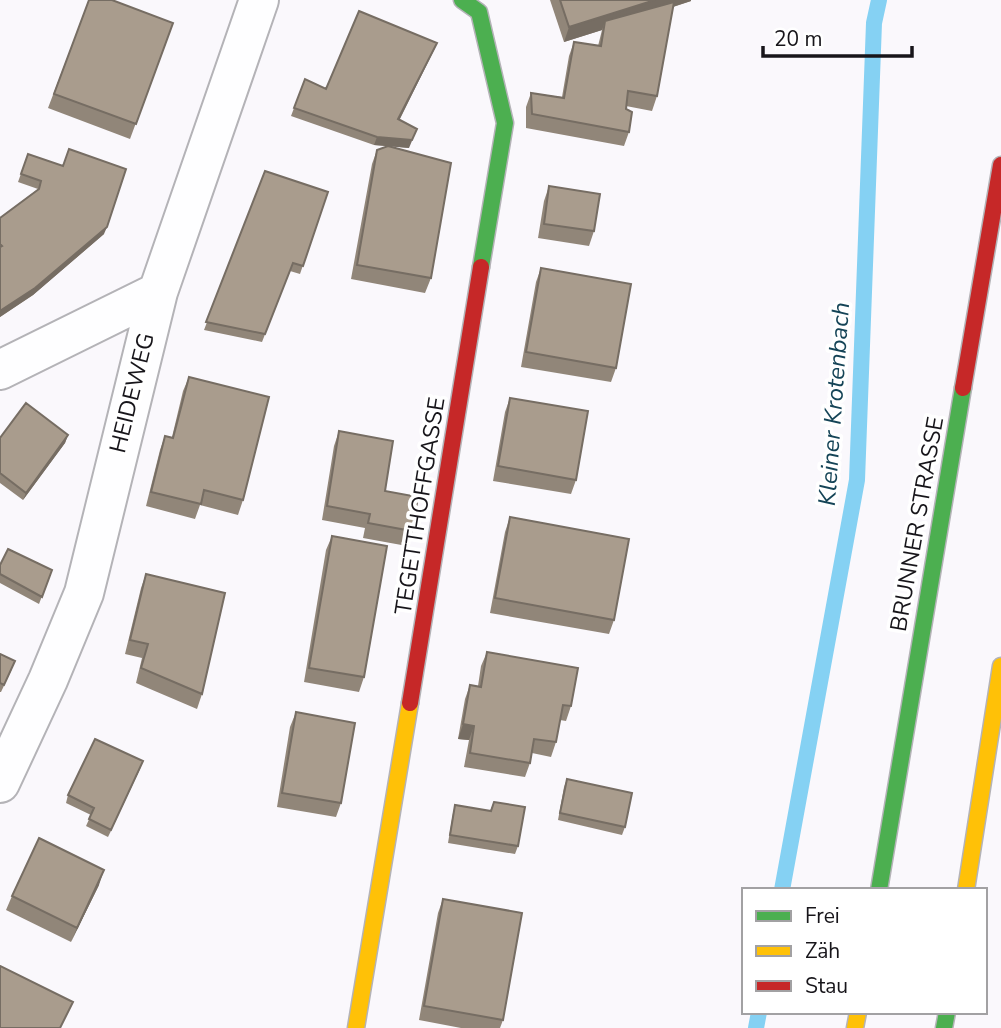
<svg xmlns="http://www.w3.org/2000/svg" width="1001" height="1028" viewBox="0 0 1001 1028" font-family="'Nunito Sans',sans-serif">
<rect width="100%" height="100%" fill="#faf8fc"/>
<g fill="none" stroke-linecap="round" stroke-linejoin="round">
<path stroke="#85d1f3" stroke-width="16" d="M782,890L857,480L874,23L879,0
M756,1028L759,1012"/>
<g stroke="#b4b3b7" stroke-width="42">
<path id="street" d="M0,370L158,292
M0,783L48,680L84,593L158,292L259,0"/>
</g>
<g stroke="#b4b3b7" stroke-width="19">
<path id="fast" d="M462,0L479,12L505,123L481,267
M879,890L963,388
M944,1028L947,1012"/>
</g>
<g stroke="#b4b3b7" stroke-width="19">
<path id="slow" d="M966,890L1001,666
M356,1028L410,703
M855,1028L858,1012"/>
</g>
<g stroke="#b4b3b7" stroke-width="19">
<path id="jam" d="M963,388L1001,165
M410,703L481,267"/>
</g>
<use href="#street" stroke="#fefeff" stroke-width="38"/>
<use href="#fast" stroke="#4caf50" stroke-width="16"/>
<use href="#slow" stroke="#ffc107" stroke-width="16"/>
<use href="#jam" stroke="#c62828" stroke-width="16"/>
</g>
<path fill="#918679" d="M89,0L173,23L130,139L48,108Z
M550,0H691V1L673,7L657,96L652,111L626,106L629,132L624,146L526,128V107L531,93L562,97L569,56L574,42L598,46L602,30L564,42Z
M437,43L399,120L409,148L390,146L431,278L425,293L351,279L372,164L377,150L387,146L374,145L291,116L305,79L326,89Z
M28,154L104,234L33,295L0,317V218L38,189L18,182Z
M265,171L328,192L300,274L290,271L262,342L204,330Z
M549,186L594,231L589,246L538,238L544,201Z
M541,268L616,368L611,382L521,367L536,282Z
M189,377L243,500L238,515L200,505L195,519L146,506L160,450L165,436L172,437L183,391Z
M510,398L576,480L571,494L493,481L505,412Z
M339,431L385,491L412,531L407,546L363,538L365,528L322,520L334,446Z
M68,435L65,443L23,500L0,483V438Z
M510,517L614,620L609,634L490,613L505,532Z
M332,536L364,677L359,692L304,682L326,550Z
M0,565L52,570L39,604L0,583Z
M146,574L202,694L197,709L136,683L142,658L125,654L141,588Z
M487,652L571,706L566,721L560,720L556,742L551,757L532,753L530,763L525,777L464,767L469,740L458,739L465,699L470,685L478,686L481,666Z
M0,654L12,669L1,692H0Z
M296,712L341,803L336,817L277,807L290,727Z
M143,761L108,837L86,826L91,815L66,803L68,795Z
M567,779L625,827L622,835L558,820L564,787Z
M494,802L518,846L515,854L448,843L453,813L455,805L490,811Z
M99,885L71,942L6,910L12,896Z
M443,899L503,1020L500,1028H461L419,1020L438,913Z"/>
<path fill="#766d63" d="M655,0H691V1L604,29L605,21L602,30L564,42L569,27Z
M437,43L434,50L396,127L398,119Z
M417,129L409,148L374,145L377,137Z
M107,227L104,234L33,295L0,317V311Z
M68,435L65,443L23,500L26,493Z
M463,724L474,726L469,740L458,739Z
M143,761L140,769L108,837L111,830Z
M104,870L99,885L71,942L77,928Z"/>
<path fill="#a99c8d" stroke="#766d63" stroke-width="2" d="M89,0H112L173,23L136,124L54,94Z
M560,0H655L569,27Z
M674,2L657,96L628,91L626,109L632,112L629,132L532,114L531,93L564,98L574,42L601,46L605,21Z
M359,11L437,43L398,119L417,129L412,140L377,137L294,108L305,79L326,89Z
M388,146L451,163L431,278L357,265L377,150Z
M69,149L126,169L107,227L35,288L0,311V247L2,246L0,244V218L39,189L41,181L21,174L28,154L63,166Z
M265,171L328,192L303,266L293,263L265,334L206,322Z
M549,186L600,194L594,231L544,224Z
M541,268L631,284L616,368L526,352Z
M189,377L269,397L243,500L204,490L201,504L151,492L165,436L173,438Z
M510,398L588,411L576,480L498,466Z
M26,403L68,435L26,493L0,473V438Z
M339,431L393,441L385,491L418,497L412,531L368,523L370,514L327,506Z
M510,517L629,539L614,620L495,598Z
M332,536L387,546L364,677L309,668Z
M8,549L52,570L42,597L0,574V565Z
M146,574L225,593L202,694L141,668L148,644L130,640Z
M487,652L578,668L571,706L563,705L556,742L534,739L530,763L470,753L474,726L463,724L470,685L481,687Z
M0,654L15,661L4,685L0,683Z
M296,712L355,723L341,803L282,793Z
M95,739L143,761L111,830L89,819L94,808L68,795Z
M567,779L632,793L625,827L560,813Z
M494,802L525,807L518,846L450,835L455,805L491,811Z
M39,838L104,870L77,928L12,896Z
M443,899L522,913L503,1020L424,1006Z
M0,966L73,1002L60,1028H0Z"/>
<g text-anchor="middle" dominant-baseline="central" stroke-width="7" stroke-linejoin="round" paint-order="stroke">
<g font-size="23" fill="#17151a" stroke="#fff">
<text transform="translate(132 393) rotate(-76)">HEIDEWEG</text>
<text transform="translate(420 506) rotate(-81)">TEGETTHOFFGASSE</text>
<text transform="translate(917 524) rotate(-80)">BRUNNER STRASSE</text>
</g>
<g font-size="24" font-style="italic" fill="#154457" stroke="#fff">
<text transform="translate(834 404) rotate(-86)">Kleiner Krotenbach</text>
</g>
</g>
<rect x="742" y="888" width="245" height="126" fill="#ffffff" stroke="#a2a1a3" stroke-width="2"/>
<rect x="756" y="911" width="35" height="10" fill="#4caf50" stroke="#a2a1a3" stroke-width="2"/>
<text x="805" y="923" font-size="21" fill="#17151a">Frei</text>
<rect x="756" y="946" width="35" height="10" fill="#ffc107" stroke="#a2a1a3" stroke-width="2"/>
<text x="805" y="958" font-size="21" fill="#17151a">Zäh</text>
<rect x="756" y="981" width="35" height="10" fill="#c62828" stroke="#a2a1a3" stroke-width="2"/>
<text x="805" y="993" font-size="21" fill="#17151a">Stau</text>
<path d="M763 46v10h149v-10" fill="none" stroke="#17151a" stroke-width="3.5"/>
<text x="774" y="46" font-size="21" fill="#17151a" stroke="#ffffff" stroke-width="5" paint-order="stroke">20 m</text>
</svg>
